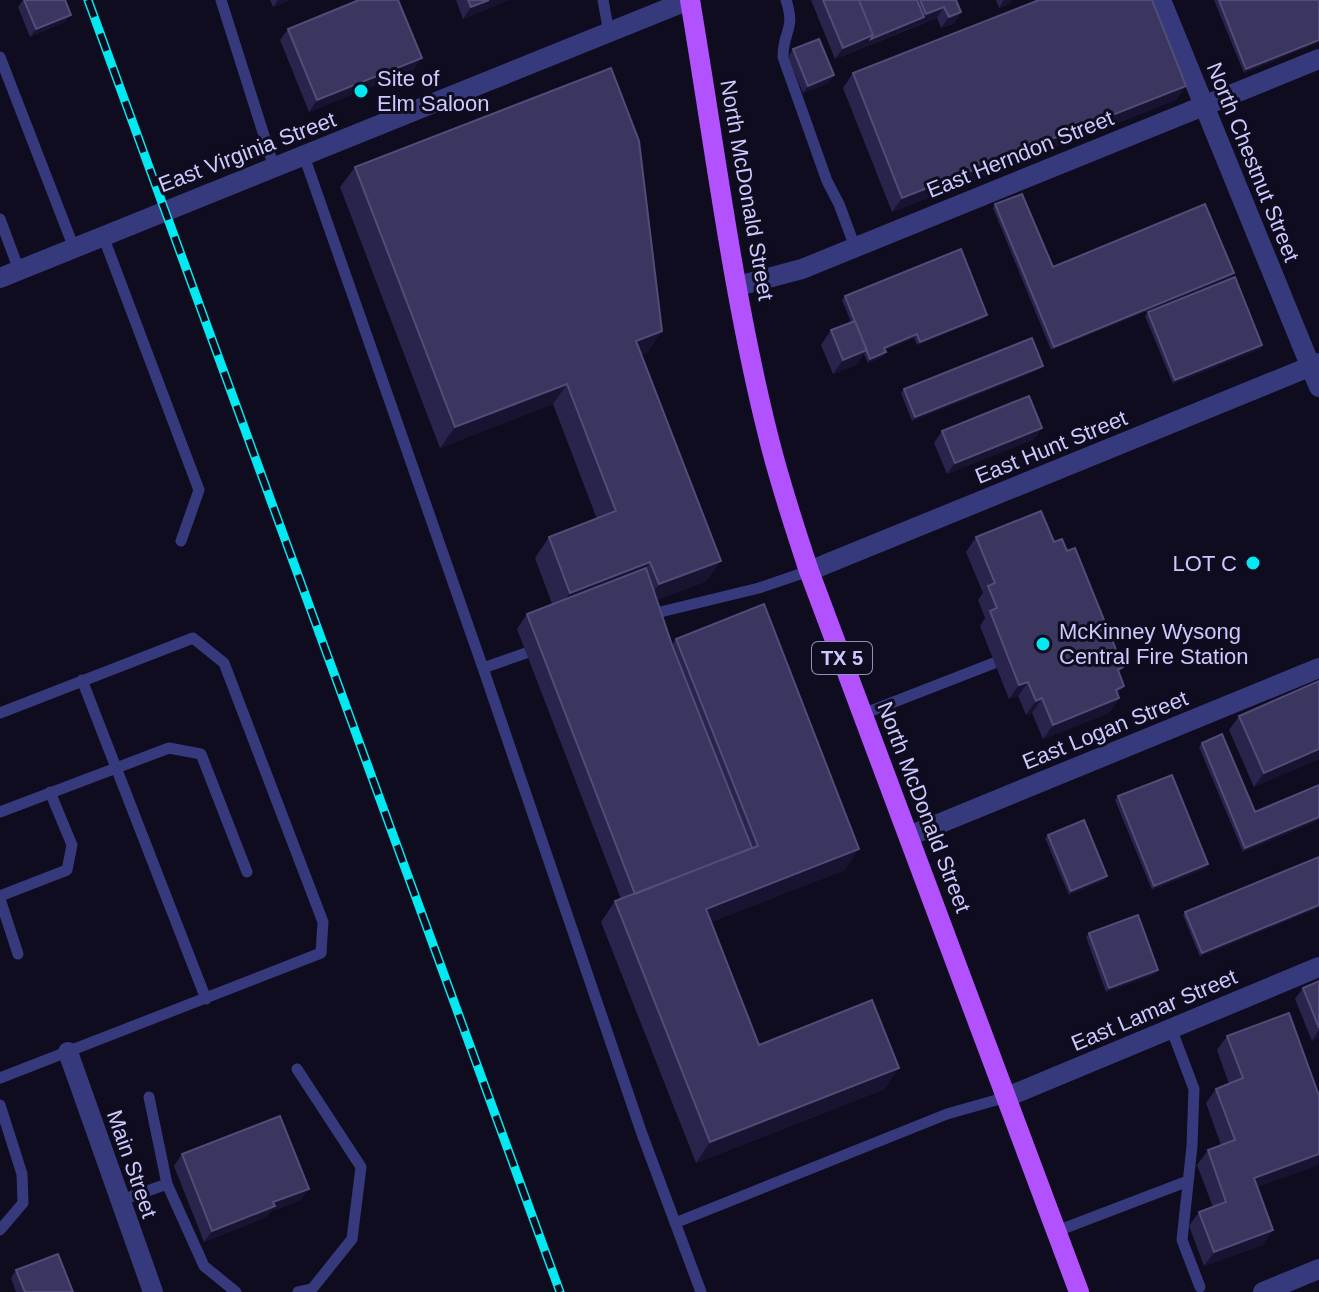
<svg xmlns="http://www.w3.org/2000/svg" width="1319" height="1292" viewBox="0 0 1319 1292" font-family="Arial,sans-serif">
<rect width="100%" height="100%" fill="#0e0c1e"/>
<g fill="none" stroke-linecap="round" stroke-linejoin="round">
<path stroke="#37397d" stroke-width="11" d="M221,0L274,167
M603,0L609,33
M786,0C796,30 783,30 783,57L827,181L839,204L855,247
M0,57L74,248
M304,156L483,668L642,1134L701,1292
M0,219L19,270
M103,236L199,490L181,541
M648,615L759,588L809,571
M483,668L526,653
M82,680L206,999
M0,713L193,638L224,663L323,922L321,953L0,1078
M863,714L994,663
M0,812L169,748L201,754L247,872
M0,896L67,870L72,845L50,792
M0,899L18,954
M1171,1028L1194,1089L1192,1146L1182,1240L1200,1287
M297,1069L361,1167L352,1239L312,1289L298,1292
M149,1097L167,1184
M0,1105L22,1174L23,1203L0,1230
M119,1201L167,1184L204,1266L236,1292
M675,1223L947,1114L1007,1097
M1057,1231L1188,1181"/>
<path stroke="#37397d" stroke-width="20" d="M1161,0L1319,387
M0,278L689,0
M738,286L802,269L1319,59
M809,571L1319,363
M909,836L1319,668
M68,1052L153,1292
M1007,1097L1319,967
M1263,1292L1319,1269"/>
<path stroke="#b251fe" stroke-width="20" d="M690,0C715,148 733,298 770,443C781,486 795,529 809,571L1079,1292"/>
<g stroke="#02e9f2" stroke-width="9">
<path id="rail" d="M88,0L560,1292"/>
</g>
<use href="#rail" stroke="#0e0c1e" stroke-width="6" stroke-dasharray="18" stroke-linecap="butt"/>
</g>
<path fill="#29244c" d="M23,0L65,22L30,37L18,7Z
M270,0H290L273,7Z
M456,0H509L463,19Z
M811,0H956L961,12L953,24L941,28L937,18L835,59Z
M996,0H1012L1010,3L999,8Z
M1214,0H1319V42L1244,73Z
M288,29L414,69L309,112L280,40Z
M793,49L834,75L828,83L803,93L788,57Z
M853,73L1186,86L1176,100L892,212L843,88Z
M355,167L648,352L641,354L707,581L657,600L672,645L676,639L845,870L711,922L759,1045L885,1089L696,1163L601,922L615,901L621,899L517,629L527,614L552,604L535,558L549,537L597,519L553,404L440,448L340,187Z
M995,204L1053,267L1234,273L1231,277L1051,350L993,208Z
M845,296L984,318L917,345L914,338L885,350L884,356L868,363L864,354L856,365L833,374L821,345L831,330L851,322L842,300Z
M1148,312L1262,345L1260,349L1173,384L1145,316Z
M1041,369L912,421L901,393L904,389Z
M1042,428L1034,439L947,474L934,443L942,431Z
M976,537L1054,542L1119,674L1118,695L1119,698L1109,713L1043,739L1032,713L1026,715L1018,696L1009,699L980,626L985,618L978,600L983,593L966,552Z
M1319,681V759L1254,787L1229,730L1239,716Z
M1202,743L1255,812L1319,785V820L1243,852L1199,747Z
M1118,796L1208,864L1206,868L1152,890L1115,800Z
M1048,835L1105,880L1069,895L1045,838Z
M1319,857L1200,957L1183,915L1185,912Z
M1089,933L1156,974L1106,992L1086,937Z
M1319,981V1038L1312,1041L1295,999L1303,988Z
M1289,1013L1257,1187L1263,1245L1204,1266L1189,1226L1199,1212L1213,1207L1197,1165L1208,1150L1221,1145L1206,1103L1216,1089L1229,1084L1217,1050L1227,1036Z
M182,1154L301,1200L270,1212L267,1217L204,1242L174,1166Z
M16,1270L73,1292H16L11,1278Z"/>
<path fill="#171331" d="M278,0H290L273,7Z
M489,0H509L463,19L471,7Z
M1004,0H1012L1010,3L999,8Z
M944,7L937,18L918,25L926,14Z
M961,12L953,24L941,28L949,17Z
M71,15L65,22L30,37L36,29Z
M924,17L918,25L866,46L871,39Z
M873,35L866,46L835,59L843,48Z
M1319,40V42L1244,73L1246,69Z
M422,58L414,69L309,112L317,100Z
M834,75L828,83L803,93L808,86Z
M1186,86L1176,100L892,212L902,198Z
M1234,273L1231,277L1051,350L1054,347Z
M987,315L984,318L917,345L920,342Z
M662,331L648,352L622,362L636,341Z
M917,334L914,338L882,351L884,348Z
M1262,345L1260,349L1173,384L1175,380Z
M867,350L856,365L833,374L843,360Z
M886,352L884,356L868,363L870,359Z
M1043,366L1041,369L912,421L915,417Z
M567,384L553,404L440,448L455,427Z
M1042,428L1034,439L947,474L955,463Z
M721,561L707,581L645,605L659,584Z
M650,562L636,583L556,614L570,593Z
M1028,682L1018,696L1009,699L1019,685Z
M1124,686L1114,700L1119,698L1109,713L1043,739L1053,725L1116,690Z
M1042,698L1032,713L1026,715L1036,701Z
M1319,749V759L1254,787L1264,773Z
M1319,817V820L1243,852L1245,848Z
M859,849L845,870L692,930L706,909Z
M1208,864L1206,868L1152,890L1154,886Z
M1107,876L1105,880L1069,895L1071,891Z
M1319,905V908L1200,957L1202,953Z
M1158,970L1156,974L1106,992L1109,988Z
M1319,1030V1038L1312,1041Z
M899,1068L885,1089L696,1163L710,1142Z
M1319,1154V1165L1244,1192L1254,1178Z
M309,1189L301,1200L270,1212L267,1217L204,1242L212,1231L273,1202Z
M1273,1230L1263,1245L1204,1266L1214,1252Z"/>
<path fill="#3b365f" stroke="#524d78" stroke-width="2" d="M24,0H65L71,15L36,29Z
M359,0H398L422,58L317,100L288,29Z
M468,0H489L471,7Z
M823,0H859L873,35L843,48Z
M859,0H917L924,17L871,39L873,35Z
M920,0H956L961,12L949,17L944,7L926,14Z
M1039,0H1152L1186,86L902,198L853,73Z
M1219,0H1319V40L1246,69Z
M819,39L834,75L808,86L793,49Z
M611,68L639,141L662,331L636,341L721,561L659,584L650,562L570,593L549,537L616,511L567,384L455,427L355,167Z
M1022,194L1053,267L1205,204L1234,273L1054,347L995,204Z
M961,249L987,315L920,342L917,334L884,348L886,352L870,359L845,296Z
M1235,277L1262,345L1175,380L1148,312Z
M855,321L867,350L843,360L831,330Z
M1032,338L1043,366L915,417L904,389Z
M1029,396L1042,428L955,463L942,431Z
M1041,511L1054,542L1062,539L1067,551L1075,548L1123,667L1118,670L1124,686L1116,690L1119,698L1053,725L1042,698L1036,701L1028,682L1019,685L990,611L997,608L988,586L995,583L976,537Z
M646,568L672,645L752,848L635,894L527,614Z
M764,604L859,849L706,909L759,1045L872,1000L899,1068L710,1142L615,901L758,846L676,639Z
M1319,681V749L1264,773L1239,716Z
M1222,734L1255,812L1319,785V817L1245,848L1202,743Z
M1172,775L1208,864L1154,886L1118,796Z
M1084,820L1107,876L1071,891L1048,835Z
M1319,857V905L1202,953L1185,912Z
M1138,915L1158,970L1109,988L1089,933Z
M1319,981V1028L1303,988Z
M1289,1013L1319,1096V1154L1254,1178L1273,1230L1214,1252L1199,1212L1226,1202L1208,1150L1235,1140L1216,1089L1243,1078L1227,1036Z
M280,1116L309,1189L273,1202L275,1206L212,1231L182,1154Z
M58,1254L73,1292H25L16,1270Z"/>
<g fill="#02e9f2" stroke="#0e0c1e" stroke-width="3">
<circle cx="361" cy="91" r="8"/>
<circle cx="1253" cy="563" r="8"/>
<circle cx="1043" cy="644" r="8"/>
</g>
<g text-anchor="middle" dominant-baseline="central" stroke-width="6" stroke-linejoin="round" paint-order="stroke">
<rect fill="#0e0c1e" stroke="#9390bc" stroke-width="2" x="812" y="642" width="60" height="32" rx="6"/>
<g font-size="20" font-weight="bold" fill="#ccc9ff">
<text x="842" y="658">TX 5</text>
</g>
<g font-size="22" fill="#ccc9ff" stroke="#0e0c1e" text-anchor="start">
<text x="377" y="78">Site of<tspan x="377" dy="25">Elm Saloon</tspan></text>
<text x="1237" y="563" text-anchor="end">LOT C</text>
<text x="1059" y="631">McKinney Wysong<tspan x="1059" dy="25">Central Fire Station</tspan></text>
</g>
<g font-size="22" fill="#ccc9ff" stroke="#0e0c1e">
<text transform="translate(247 152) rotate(-21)">East Virginia Street</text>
<text transform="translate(1020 154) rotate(-22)">East Herndon Street</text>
<text transform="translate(1253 162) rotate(68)">North Chestnut Street</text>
<text transform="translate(747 190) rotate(80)">North McDonald Street</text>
<text transform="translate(1051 447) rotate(-22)">East Hunt Street</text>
<text transform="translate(1105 730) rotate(-22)">East Logan Street</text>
<text transform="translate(924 807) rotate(69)">North McDonald Street</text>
<text transform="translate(1154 1010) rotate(-23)">East Lamar Street</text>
<text transform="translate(132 1164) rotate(71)">Main Street</text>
</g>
</g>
</svg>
